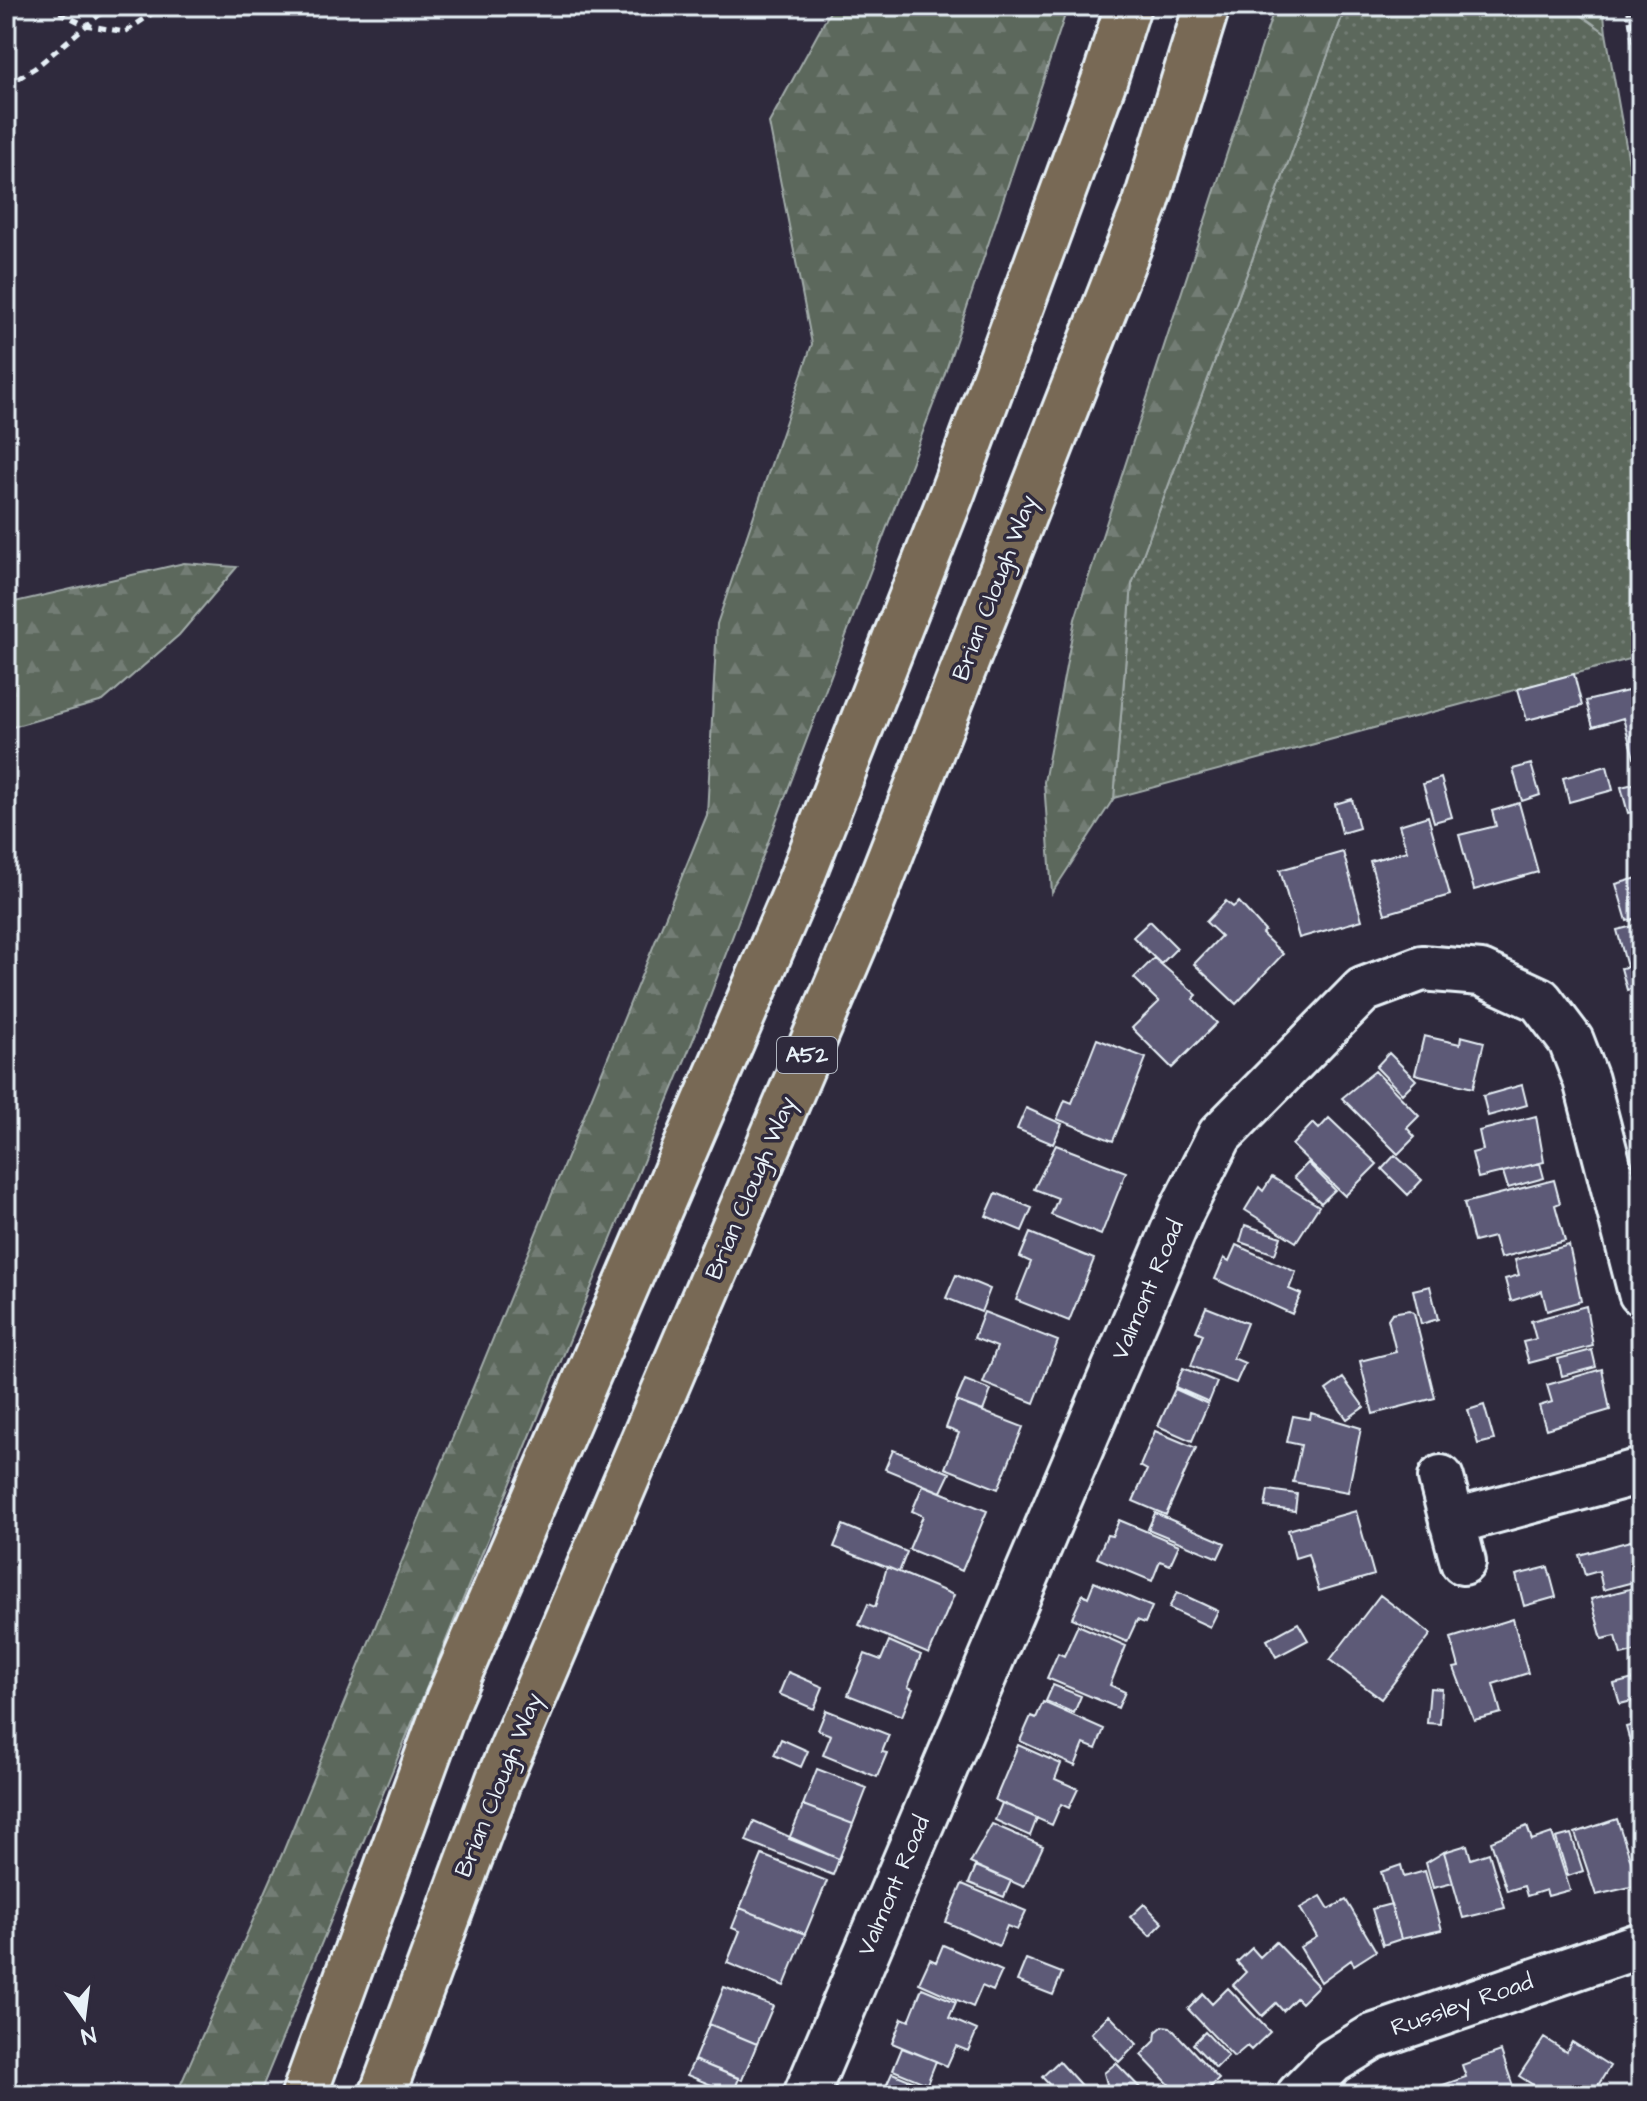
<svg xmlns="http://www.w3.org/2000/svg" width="1647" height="2101" viewBox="0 0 1647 2101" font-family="'Architects Daughter',sans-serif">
<defs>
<pattern id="grass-dots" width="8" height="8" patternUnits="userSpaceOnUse" patternTransform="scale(2)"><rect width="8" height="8" fill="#5c675c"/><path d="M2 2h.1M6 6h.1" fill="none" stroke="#737d74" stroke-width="1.8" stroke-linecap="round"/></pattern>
<pattern id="forest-firs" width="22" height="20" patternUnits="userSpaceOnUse" patternTransform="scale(2)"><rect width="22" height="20" fill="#5c675c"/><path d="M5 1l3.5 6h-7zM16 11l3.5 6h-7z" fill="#737d74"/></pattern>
</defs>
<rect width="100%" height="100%" fill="#2f2a3d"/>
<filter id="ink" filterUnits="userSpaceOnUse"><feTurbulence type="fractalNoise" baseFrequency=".0125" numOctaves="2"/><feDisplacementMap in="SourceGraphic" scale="16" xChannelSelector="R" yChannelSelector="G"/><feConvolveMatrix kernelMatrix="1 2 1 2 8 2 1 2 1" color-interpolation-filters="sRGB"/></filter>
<g filter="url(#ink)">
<path fill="url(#grass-dots)" stroke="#a2acaa" stroke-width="2" d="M1346,6H1569L1606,33L1641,230V656L1114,798L1132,584Z"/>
<path fill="url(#forest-firs)" stroke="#a2acaa" stroke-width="2" d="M833,6H1068L944,376L696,1033L259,2095H176L283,1852L707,815L717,624L812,344L769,123Z
M1275,6H1346L1132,584L1114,798L1052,893L1044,782L1075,619Z
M1569,6H1603L1606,33Z
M184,563L237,567L179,635L103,701L6,729V604Z"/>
<path fill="#5d5a77" stroke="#e8f1f8" stroke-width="2" d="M1574,674L1582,706L1527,720L1518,689Z
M1641,682V756L1634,758L1623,718L1593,727L1586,701L1632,690L1630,685Z
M1531,764L1540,795L1522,801L1513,769Z
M1607,766L1613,790L1569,802L1563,778Z
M1641,776V810L1628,813L1621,787L1638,783L1636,777Z
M1441,778L1452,817L1434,822L1423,784Z
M1352,799L1359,828L1342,833L1335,804Z
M1519,803L1538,872L1474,890L1459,835L1496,826L1492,811Z
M1428,816L1450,895L1385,914L1370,861L1407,851L1399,825Z
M1343,852L1362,920L1299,938L1280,870Z
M1641,877V917L1627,921L1616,884Z
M1226,901L1233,907L1239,902L1265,931L1262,934L1283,954L1236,1004L1194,964L1221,936L1206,922Z
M1150,921L1177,948L1161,964L1133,937Z
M1641,924V986L1627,990L1621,968L1627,967L1617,930Z
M1154,958L1197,995L1193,999L1217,1023L1172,1068L1132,1028L1159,1002L1134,978Z
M1641,995V1045L1633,1017L1639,1015L1634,997Z
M1424,1036L1460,1044L1461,1036L1484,1042L1473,1088L1415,1074Z
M1097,1039L1146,1058L1113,1141L1057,1119L1065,1100L1072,1103Z
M1389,1053L1416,1080L1402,1094L1376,1067Z
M1375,1071L1419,1116L1407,1128L1415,1137L1398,1154L1342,1098Z
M1522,1085L1527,1105L1488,1116L1483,1096Z
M1026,1108L1062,1124L1053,1144L1017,1129Z
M1536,1116L1544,1162L1478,1178L1472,1153L1483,1150L1479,1131Z
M1329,1118L1377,1164L1345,1196L1292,1145L1313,1123L1319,1129Z
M1056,1145L1126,1172L1101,1235L1051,1215L1058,1198L1034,1189Z
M1395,1155L1422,1180L1408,1195L1382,1169Z
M1308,1163L1335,1190L1321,1203L1294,1177Z
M1540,1163L1544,1178L1508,1188L1503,1172Z
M1272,1177L1319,1206L1296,1242L1245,1210L1259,1187L1263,1191Z
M1554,1180L1560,1203L1555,1205L1565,1241L1500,1258L1494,1237L1474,1242L1464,1203Z
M996,1193L1032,1208L1022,1231L986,1216Z
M1245,1225L1281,1237L1275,1254L1240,1242Z
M1030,1233L1094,1259L1069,1321L1016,1300L1031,1262L1020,1257Z
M1236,1245L1296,1272L1289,1289L1301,1294L1292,1314L1215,1279L1224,1258L1229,1261Z
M1569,1245L1581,1301L1547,1311L1542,1291L1511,1301L1505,1279L1519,1275L1515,1260Z
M956,1275L990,1289L981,1312L946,1298Z
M1430,1286L1438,1319L1421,1324L1413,1290Z
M1586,1306L1593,1346L1529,1363L1523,1342L1536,1339L1531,1321Z
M1206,1307L1247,1323L1233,1358L1245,1363L1236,1383L1191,1366L1203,1334L1196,1331Z
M1409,1310L1414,1313L1435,1398L1373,1414L1360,1361L1396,1352L1388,1319L1392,1313Z
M984,1312L1058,1341L1034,1403L983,1383L997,1347L974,1338Z
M1592,1350L1596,1367L1562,1376L1558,1359Z
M1183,1368L1217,1382L1209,1402L1175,1387Z
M1602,1369L1610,1410L1546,1429L1539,1406L1552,1402L1547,1385Z
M1343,1378L1364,1407L1347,1419L1326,1390Z
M965,1380L991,1390L983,1411L956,1401Z
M1175,1389L1208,1404L1192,1441L1158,1426Z
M956,1401L1023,1427L998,1489L945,1468L959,1433L946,1428Z
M1484,1405L1494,1440L1478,1444L1468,1410Z
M1311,1413L1361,1428L1348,1492L1293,1482L1301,1445L1287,1442L1293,1416L1310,1419Z
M1155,1431L1196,1448L1166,1515L1133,1501L1147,1470L1140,1466Z
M893,1450L950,1473L941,1492L885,1469Z
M923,1485L987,1511L962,1571L909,1549L923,1516L912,1511Z
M1268,1490L1297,1494L1295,1511L1265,1507Z
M1356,1511L1374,1575L1319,1591L1308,1554L1295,1558L1288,1530Z
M1155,1513L1225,1543L1218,1558L1148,1529Z
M1119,1520L1179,1545L1170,1565L1160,1561L1152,1581L1097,1558L1107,1535L1112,1536Z
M843,1525L907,1552L899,1572L834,1547Z
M1641,1538V1580L1603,1590L1599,1571L1585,1575L1579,1555Z
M887,1567L954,1595L929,1654L859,1625L868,1604L875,1607Z
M1548,1567L1556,1597L1524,1606L1516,1575Z
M1094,1582L1152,1607L1145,1623L1137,1620L1127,1642L1072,1618L1083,1594L1088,1597Z
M1641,1586V1650L1621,1655L1616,1636L1602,1639L1591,1599Z
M1177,1592L1218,1611L1210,1627L1169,1608Z
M1380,1595L1431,1634L1381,1699L1330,1660Z
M1513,1619L1528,1673L1493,1684L1501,1713L1474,1720L1454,1668L1459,1667L1451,1638Z
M1298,1623L1308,1640L1276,1657L1267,1640Z
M1078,1625L1126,1646L1110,1685L1125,1692L1118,1708L1047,1678L1058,1653L1064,1656Z
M889,1641L921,1655L908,1687L913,1689L902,1716L848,1695L865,1654L881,1660Z
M788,1672L823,1687L814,1709L779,1694Z
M1641,1677V1720L1638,1721L1632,1701L1620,1704L1614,1684Z
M1053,1685L1081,1696L1074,1713L1046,1701Z
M1430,1688L1442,1689L1440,1724L1427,1723Z
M1043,1702L1104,1729L1096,1749L1084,1744L1075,1766L1020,1741L1031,1716L1036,1718Z
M826,1710L889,1735L882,1752L887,1753L877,1777L823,1755L831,1735L818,1730Z
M1641,1723V1786L1636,1788L1632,1770L1637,1768L1626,1727Z
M781,1739L808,1751L801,1767L774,1755Z
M1018,1745L1061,1764L1055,1779L1078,1789L1069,1808L1061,1804L1052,1825L995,1800Z
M817,1769L867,1788L853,1824L803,1805Z
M1002,1803L1037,1818L1030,1836L995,1820Z
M803,1805L853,1824L839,1859L789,1839Z
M1617,1819L1639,1885L1596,1895L1575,1833Z
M754,1821L839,1859L833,1875L746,1841Z
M992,1824L1043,1846L1024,1887L970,1863Z
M1527,1826L1532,1840L1552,1833L1570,1890L1548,1896L1546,1890L1527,1896L1524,1886L1507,1891L1491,1841Z
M1571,1834L1583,1871L1568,1876L1556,1838Z
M1467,1845L1471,1859L1489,1853L1505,1908L1463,1918L1444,1852Z
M1444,1852L1453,1883L1433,1888L1426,1863Z
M762,1855L827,1881L805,1934L740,1908Z
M1401,1865L1404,1877L1425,1871L1442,1930L1401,1939L1381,1872Z
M976,1866L1011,1881L1004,1897L969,1883Z
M962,1884L1026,1911L1017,1930L1007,1926L999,1946L946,1922Z
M1321,1896L1329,1909L1346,1900L1376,1951L1354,1965L1351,1960L1321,1982L1300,1947L1317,1937L1300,1908Z
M1144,1904L1163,1923L1150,1936L1130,1917Z
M1391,1904L1401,1939L1383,1945L1372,1909Z
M740,1908L805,1934L784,1986L727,1963L740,1931L732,1928Z
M1276,1942L1318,1986L1301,2003L1296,1998L1283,2011L1276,2003L1262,2016L1233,1985L1246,1972L1237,1962L1252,1948L1260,1957Z
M943,1945L1002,1971L993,1991L982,1986L973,2007L919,1983L930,1959L936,1962Z
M1026,1959L1062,1973L1053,1995L1017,1981Z
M724,1987L773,2006L757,2044L709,2024Z
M922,1988L956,2002L949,2018L977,2030L968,2051L956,2046L947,2066L892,2043L902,2018L909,2021Z
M1228,1988L1270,2032L1251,2050L1247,2046L1234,2057L1188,2009L1203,1994L1212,2004Z
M1109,2015L1137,2044L1119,2062L1091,2033Z
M709,2024L757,2044L742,2080L694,2060Z
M1163,2026L1170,2027L1219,2079L1202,2095L1198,2090L1192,2095H1179L1141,2055L1155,2041L1156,2032Z
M1205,2032L1228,2056L1216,2068L1193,2044Z
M1544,2038L1566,2052L1572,2042L1610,2066L1592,2095H1549L1519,2076Z
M902,2048L936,2061L927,2084L893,2070Z
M1501,2051L1516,2095H1440L1437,2087L1466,2077L1462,2065Z
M694,2060L739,2078L733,2094L687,2075Z
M1059,2061L1086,2091L1082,2095H1059L1042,2077Z
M1116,2063L1147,2095H1095L1107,2084L1104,2073Z
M892,2073L927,2087L923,2095L883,2093Z"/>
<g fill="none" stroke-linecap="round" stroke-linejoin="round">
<g stroke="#e8f1f8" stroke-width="50">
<path id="street" d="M1441,1478L1463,1562
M1452,1522L1641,1471
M806,2095L1182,1210L1220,1135L1363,990L1422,968L1481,973L1540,1000L1571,1041L1586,1080L1641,1293
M1299,2095L1333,2061L1372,2037L1641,1945"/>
</g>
<g stroke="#e8f1f8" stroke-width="50">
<path id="highway" d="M304,2095L448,1700L798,887L953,491L1105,78L1128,6
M382,2095L499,1779L867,915L1146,203L1207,6"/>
</g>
<path stroke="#e8f1f8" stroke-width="5" stroke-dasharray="8 6" stroke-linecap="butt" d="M47,6L85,25L125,32L163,6
M1628,6L1641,93
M6,86L35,68L110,6"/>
<use href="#street" stroke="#2f2a3d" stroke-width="44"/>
<use href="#highway" stroke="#786954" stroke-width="44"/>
</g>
</g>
<g text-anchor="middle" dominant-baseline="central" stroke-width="7" stroke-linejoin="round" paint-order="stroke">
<rect fill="#2f2a3d" stroke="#b0b5c0" stroke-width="2" x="777" y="1037" width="60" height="36" rx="6"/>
<g font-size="22" font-weight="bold" fill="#e8f1f8">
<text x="807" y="1055">A52</text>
</g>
<g font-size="24" fill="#e8f1f8" stroke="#2f2a3d">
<text transform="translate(995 588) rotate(-69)">Brian Clough Way</text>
<text transform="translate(751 1188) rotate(-67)">Brian Clough Way</text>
<text transform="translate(1148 1290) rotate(-67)">Valmont Road</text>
<text transform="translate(499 1785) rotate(-68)">Brian Clough Way</text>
<text transform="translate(894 1886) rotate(-67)">Valmont Road</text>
<text transform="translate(1462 2005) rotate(-19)">Russley Road</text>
</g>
</g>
<rect width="1647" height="2101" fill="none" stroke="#2f2a3d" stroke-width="32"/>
<rect x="16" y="16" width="1615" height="2069" fill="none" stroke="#e8f1f8" stroke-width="3" filter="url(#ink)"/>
<g transform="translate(84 2017) rotate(166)" stroke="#2f2a3d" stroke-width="6" paint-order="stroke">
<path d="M0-6L14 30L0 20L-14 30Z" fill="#e8f1f8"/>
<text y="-12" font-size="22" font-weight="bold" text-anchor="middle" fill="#e8f1f8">N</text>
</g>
</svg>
